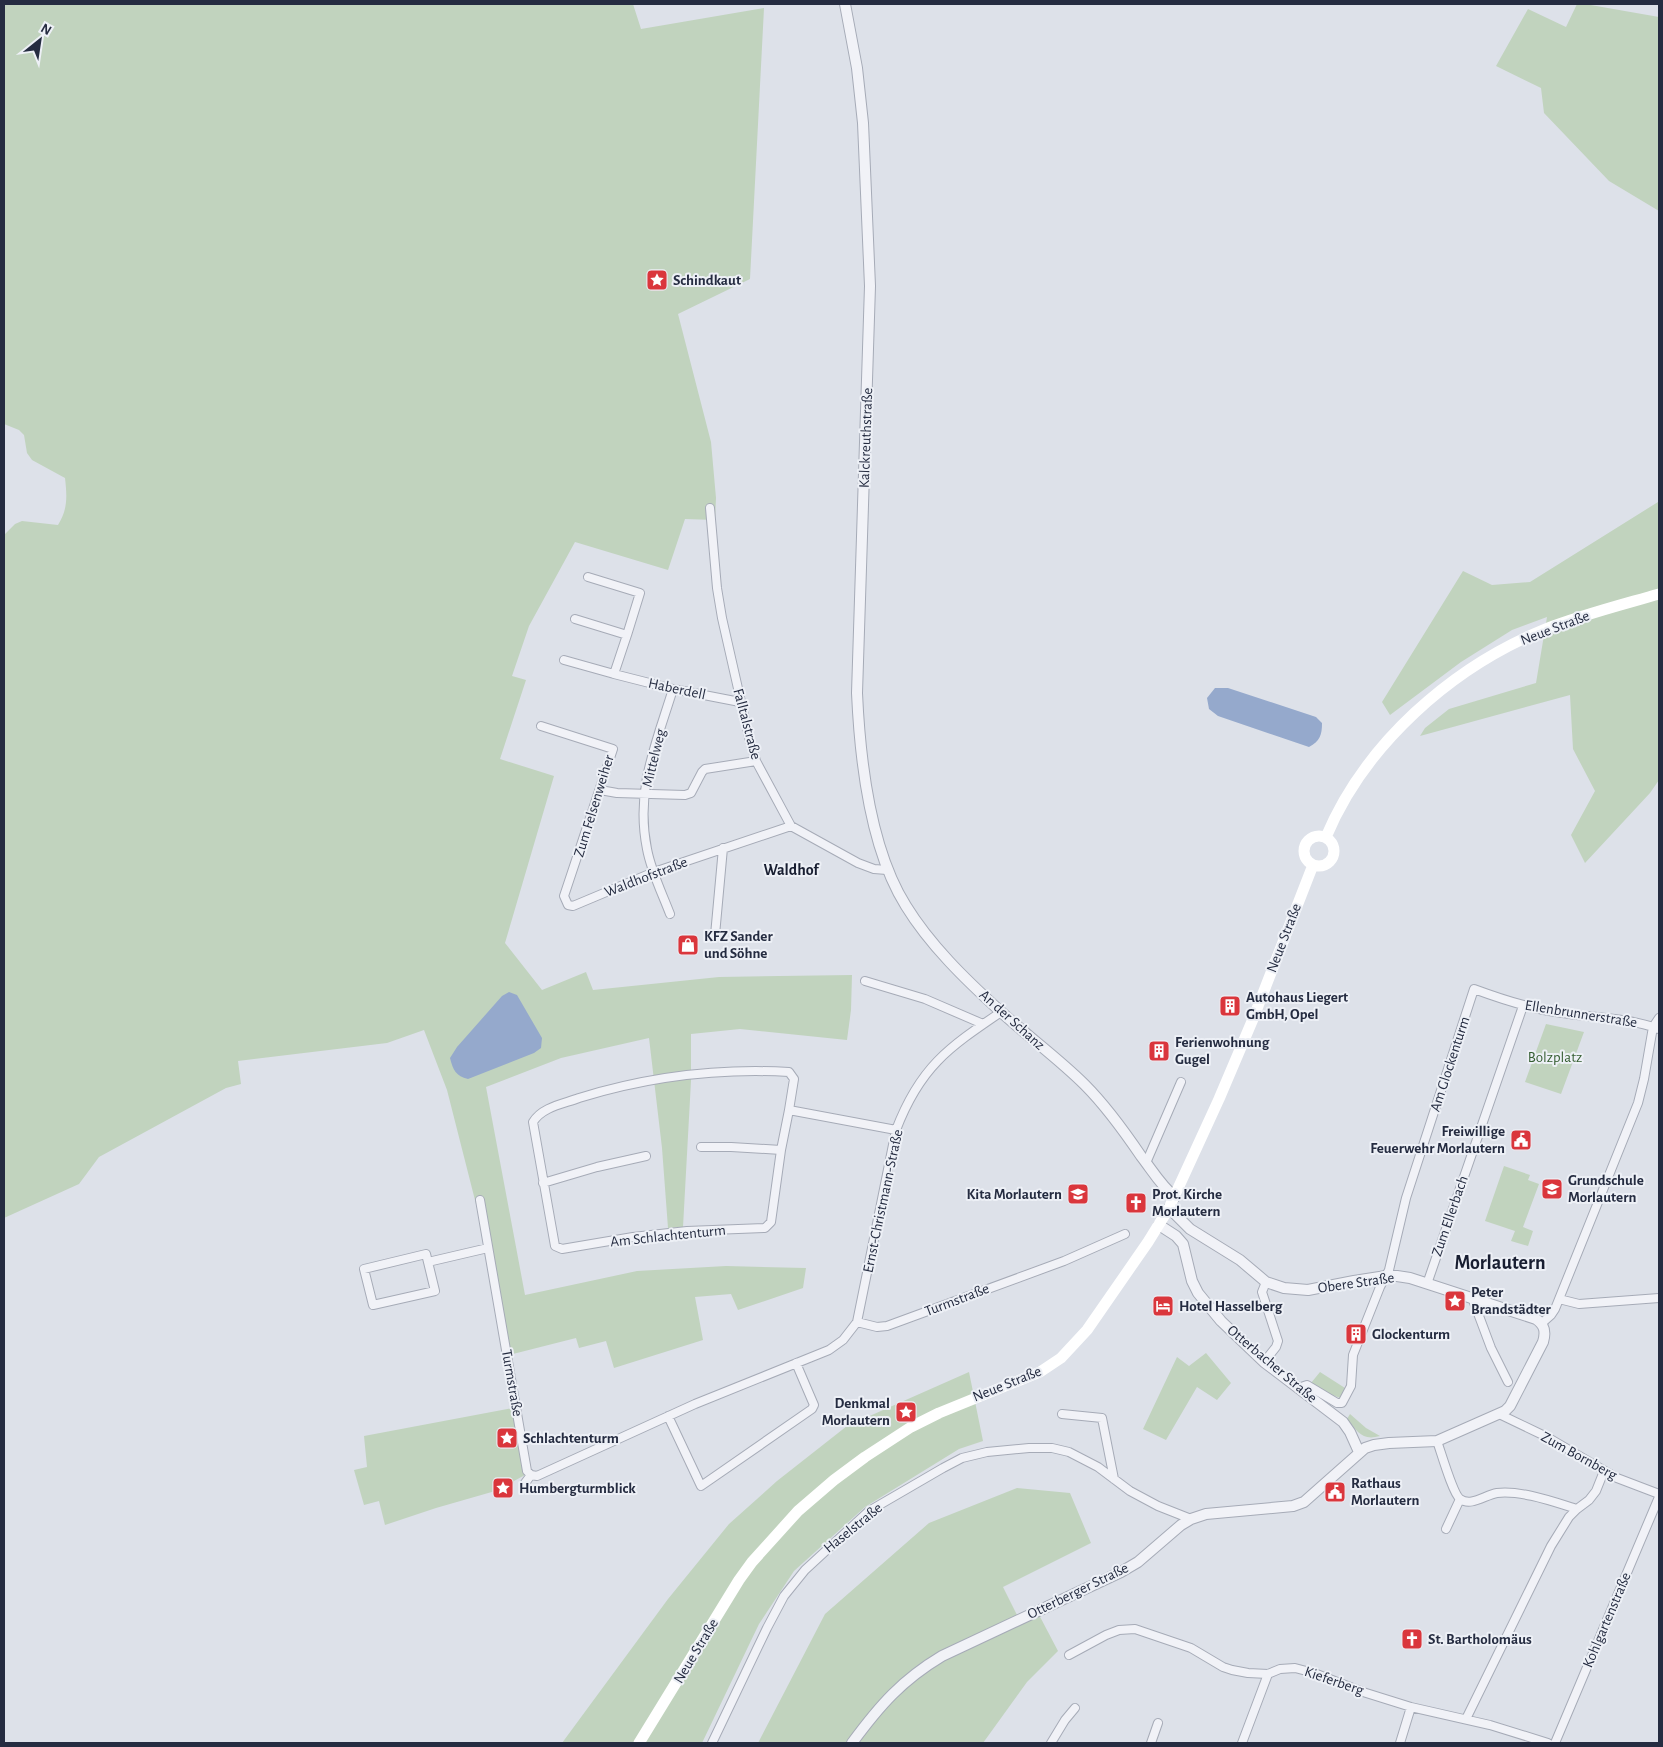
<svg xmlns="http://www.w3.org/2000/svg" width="1663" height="1747" viewBox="0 0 1663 1747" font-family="'Alegreya Sans',sans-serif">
<rect width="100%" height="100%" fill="#dde1e9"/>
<path fill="#c1d3be" d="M4,4H633L641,29L764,8L750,279L678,314L711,442L716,498L715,520L685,519L668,570L575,542L529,626L512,676L526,680L500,759L554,776L505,943L542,990L586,972L593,990L719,977L852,975L851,1010L847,1040L740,1029L691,1034V1081L683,1227L668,1228L662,1148L649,1038L561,1058L486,1087L525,1295L637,1271L726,1266L806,1268L803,1288L738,1310L731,1294L695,1297L703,1340L614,1368L606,1341L579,1348L576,1338L505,1356L477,1208L447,1090L424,1030L387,1043L238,1061L241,1084L226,1088L99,1157L79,1184L4,1218V535L15,524L22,521L58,525C68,509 67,496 65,478L32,460L27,453L24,435L19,430L4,424Z
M1577,4H1585L1659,17V211L1609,181L1544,113L1541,88L1496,66L1528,9L1566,27Z
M1659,499V780L1650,793L1585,863L1571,835L1595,791L1573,749L1570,695L1420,736L1425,728L1449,709L1536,683L1547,617L1512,630L1461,662L1390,715L1382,702L1463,571L1492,585L1530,582L1658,502Z
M1546,1024L1584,1032L1561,1094L1525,1082Z
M1504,1166L1530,1175L1528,1180L1539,1184L1523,1227L1533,1231L1528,1246L1511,1241L1515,1231L1485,1221Z
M1206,1353L1231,1383L1217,1400L1197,1387L1166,1440L1143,1429L1177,1357L1189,1366Z
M969,1372L983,1441L959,1449L865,1507L794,1571L759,1624L702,1743H562L668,1599L729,1524L777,1481L847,1426Z
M1320,1372L1345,1388L1340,1398L1330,1394L1311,1383Z
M513,1408L525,1475L514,1481L513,1486L436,1508L385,1525L379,1501L364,1505L354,1470L367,1467L364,1436Z
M1350,1414L1366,1428L1380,1436C1362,1441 1358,1432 1347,1419Z
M1017,1488L1070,1493L1091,1543L1003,1587L1019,1619L1037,1611L1058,1651L1027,1682L983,1743H758L825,1614L929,1523Z"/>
<path fill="#95a9cc" d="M1215,688H1228L1316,717L1322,723C1322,735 1320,741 1309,747L1218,716L1209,709L1207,698Z
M509,992L517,995L542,1038L541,1048L534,1053L468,1079C456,1076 453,1070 450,1058L457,1047L502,996Z"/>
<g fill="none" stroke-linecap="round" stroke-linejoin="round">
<g stroke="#a6abb7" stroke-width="10">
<path id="minor" d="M710,508L717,588L722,618L749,737L756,761L791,826L858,863L874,869L887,870
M575,619L627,635L640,593L588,577
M564,660L614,674L627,635
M614,674L673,689L740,702
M541,726L613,749L564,896L568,905L573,906L654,872L791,826
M600,790L617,793L685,795L691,793L702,772L705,769L756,761
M670,914C662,893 651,871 647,849C635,790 656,744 673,689
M715,935L723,848
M865,981L925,999L983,1024
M789,1110L781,1150L771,1222L765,1228L687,1231L633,1237L562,1249L555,1246L533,1122C542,1107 563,1104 579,1098C647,1077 717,1068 789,1072L794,1079L789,1110L896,1130
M701,1147H731L781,1150
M1146,1163L1181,1082
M543,1183L597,1167L646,1156
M480,1200L527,1471L531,1475
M428,1262L435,1291L373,1305L364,1269L426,1254L428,1262L488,1248
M1427,1284L1523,1006
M1559,1299L1579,1304L1659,1298
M1473,1300L1491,1348L1508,1382
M857,1322L896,1130C920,1067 948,1048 1001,1012
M1542,1323L1551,1315L1555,1309L1638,1103L1644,1079L1653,1027L1659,1018
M1264,1362L1276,1347L1278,1341L1262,1292L1266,1282
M1298,1388L1307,1385L1337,1403H1342L1351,1386L1353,1355L1380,1287L1389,1270L1406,1198L1474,989C1501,999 1528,1008 1556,1012C1590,1018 1627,1017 1659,1029
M1062,1414L1102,1418L1114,1479
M1499,1414L1547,1437L1617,1478L1659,1494
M668,1416L701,1486L812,1409L814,1405L796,1363
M1437,1441C1441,1452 1453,1494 1460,1499C1471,1507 1485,1495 1497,1493C1521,1490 1554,1502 1577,1509
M531,1475L537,1476L695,1404L829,1350L843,1340L857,1322L877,1327L887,1326L1064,1261L1125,1234
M525,1483L531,1475
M1446,1529L1460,1499
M1069,1655L1106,1635L1119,1630L1135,1629L1191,1648L1223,1667L1232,1670L1248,1673L1268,1674L1280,1669L1295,1668L1314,1673L1363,1692L1411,1707L1490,1725L1548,1743
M1466,1719L1551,1546L1569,1517L1577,1509L1589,1500L1596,1491L1604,1471
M712,1743L767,1628L784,1596L805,1570L869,1511L943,1468L962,1458L987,1452L1029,1448H1052L1069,1452L1098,1467L1130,1491L1158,1506L1191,1519
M1051,1743L1065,1720L1075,1708
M1151,1743L1158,1723
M1242,1743L1268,1674
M1400,1743L1411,1707
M1555,1743L1659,1497"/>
</g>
<g stroke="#a6abb7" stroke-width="12">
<path id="tertiary" d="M845,4L857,68L863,123L870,286L857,693C860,760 870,849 906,906C930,945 965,979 999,1010C1027,1036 1058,1058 1085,1085C1106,1106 1124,1131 1141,1156C1152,1170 1161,1186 1175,1197
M1159,1225L1176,1236L1183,1244L1192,1281L1198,1293L1221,1321L1264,1362L1343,1422L1350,1432L1359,1452
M852,1743C880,1705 902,1680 942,1656L1121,1572L1138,1562L1181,1525L1191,1519L1206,1514L1293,1506L1304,1502L1365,1448L1374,1445L1389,1443L1437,1441L1505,1411L1510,1406L1543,1342C1546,1332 1545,1325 1536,1319L1410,1278L1397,1276H1386L1354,1281L1308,1290L1284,1288L1266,1282L1240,1260L1190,1229L1169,1208"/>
</g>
<use href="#minor" stroke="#f1f2f7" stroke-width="8"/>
<use href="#tertiary" stroke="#f1f2f7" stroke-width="10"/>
<path stroke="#fff" stroke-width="11" d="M1304 851a15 15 0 1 1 30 0a15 15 0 1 1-30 0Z
M1326,837C1365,744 1451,668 1543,630C1581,615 1621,605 1659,594
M639,1743L739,1580L752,1562L798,1511L834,1480L865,1457L911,1427L939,1413L1040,1372L1061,1358L1087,1330L1148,1242L1169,1208L1219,1099L1253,1019L1313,865"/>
</g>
<defs>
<g id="sight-square" transform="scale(1.125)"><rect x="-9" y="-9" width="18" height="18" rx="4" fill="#da363c" stroke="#edf0f6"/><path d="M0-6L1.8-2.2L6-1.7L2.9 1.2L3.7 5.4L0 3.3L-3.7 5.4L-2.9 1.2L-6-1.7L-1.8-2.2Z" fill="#fff"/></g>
<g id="shop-square" transform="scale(1.125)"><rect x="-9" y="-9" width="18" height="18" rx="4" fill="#da363c" stroke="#edf0f6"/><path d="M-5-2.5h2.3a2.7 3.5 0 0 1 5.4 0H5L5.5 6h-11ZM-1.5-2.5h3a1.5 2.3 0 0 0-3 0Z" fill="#fff"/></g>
<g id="building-square" transform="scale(1.125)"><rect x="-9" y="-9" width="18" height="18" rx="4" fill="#da363c" stroke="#edf0f6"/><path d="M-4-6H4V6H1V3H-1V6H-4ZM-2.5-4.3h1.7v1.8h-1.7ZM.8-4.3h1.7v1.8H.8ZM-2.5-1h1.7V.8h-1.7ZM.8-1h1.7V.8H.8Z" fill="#fff"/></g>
<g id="civic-square" transform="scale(1.125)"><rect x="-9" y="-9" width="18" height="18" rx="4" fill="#da363c" stroke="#edf0f6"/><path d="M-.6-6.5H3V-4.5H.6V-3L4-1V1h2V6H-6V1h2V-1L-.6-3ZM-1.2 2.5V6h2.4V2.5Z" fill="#fff"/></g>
<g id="school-square" transform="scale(1.125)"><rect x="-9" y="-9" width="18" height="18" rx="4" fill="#da363c" stroke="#edf0f6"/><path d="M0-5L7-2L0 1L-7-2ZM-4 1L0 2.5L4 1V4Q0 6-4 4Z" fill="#fff"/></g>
<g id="church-square" transform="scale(1.125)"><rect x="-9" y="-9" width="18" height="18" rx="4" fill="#da363c" stroke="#edf0f6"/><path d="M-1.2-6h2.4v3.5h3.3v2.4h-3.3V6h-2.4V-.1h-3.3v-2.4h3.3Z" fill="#fff"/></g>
<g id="hotel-square" transform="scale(1.125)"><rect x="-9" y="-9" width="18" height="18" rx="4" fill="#da363c" stroke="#edf0f6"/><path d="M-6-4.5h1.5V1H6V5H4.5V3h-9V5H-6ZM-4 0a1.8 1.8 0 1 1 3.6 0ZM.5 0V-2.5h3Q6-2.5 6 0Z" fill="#fff"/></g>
</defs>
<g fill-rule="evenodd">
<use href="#sight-square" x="657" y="280"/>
<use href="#shop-square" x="688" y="945"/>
<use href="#building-square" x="1230" y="1006"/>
<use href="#building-square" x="1159" y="1051"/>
<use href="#civic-square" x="1521" y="1140"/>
<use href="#school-square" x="1552" y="1189"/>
<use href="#school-square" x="1078" y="1194"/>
<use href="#church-square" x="1136" y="1203"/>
<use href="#sight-square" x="1455" y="1301"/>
<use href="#hotel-square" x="1163" y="1306"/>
<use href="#building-square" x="1356" y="1334"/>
<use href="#sight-square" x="906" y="1412"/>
<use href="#sight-square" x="507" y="1438"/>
<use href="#sight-square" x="503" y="1488"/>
<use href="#civic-square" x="1335" y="1492"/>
<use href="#church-square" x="1412" y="1639"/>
</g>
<g text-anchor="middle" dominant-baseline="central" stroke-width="4" stroke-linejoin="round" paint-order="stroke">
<g font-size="15" font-weight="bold" fill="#252c41" stroke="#edf0f6" text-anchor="start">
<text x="673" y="280">Schindkaut</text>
<text x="704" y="936">KFZ Sander<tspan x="704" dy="17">und Söhne</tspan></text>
<text x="1246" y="997">Autohaus Liegert<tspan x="1246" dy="17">GmbH, Opel</tspan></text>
<text x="1175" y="1042">Ferienwohnung<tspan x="1175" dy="17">Gugel</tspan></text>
<text x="1505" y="1131" text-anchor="end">Freiwillige<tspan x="1505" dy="17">Feuerwehr Morlautern</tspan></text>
<text x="1568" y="1180">Grundschule<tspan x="1568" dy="17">Morlautern</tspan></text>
<text x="1062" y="1194" text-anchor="end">Kita Morlautern</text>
<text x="1152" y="1194">Prot. Kirche<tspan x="1152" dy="17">Morlautern</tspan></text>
<text x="1471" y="1292">Peter<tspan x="1471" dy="17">Brandstädter</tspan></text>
<text x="1179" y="1306">Hotel Hasselberg</text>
<text x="1372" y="1334">Glockenturm</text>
<text x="890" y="1403" text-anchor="end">Denkmal<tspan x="890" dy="17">Morlautern</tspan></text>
<text x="523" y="1438">Schlachtenturm</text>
<text x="1351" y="1483">Rathaus<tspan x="1351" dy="17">Morlautern</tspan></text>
<text x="519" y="1488">Humbergturmblick</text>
<text x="1428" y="1639">St. Bartholomäus</text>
</g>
<g font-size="15" fill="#252c41" stroke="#edf0f6">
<text transform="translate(866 438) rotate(-88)">Kalckreuthstraße</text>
<text transform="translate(1555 628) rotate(-21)">Neue Straße</text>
<text transform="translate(677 689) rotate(12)">Haberdell</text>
<text transform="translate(747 724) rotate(75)">Falltalstraße</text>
<text transform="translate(654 758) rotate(-76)">Mittelweg</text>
<text transform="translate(594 806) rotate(-73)">Zum Felsenweiher</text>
<text transform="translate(646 877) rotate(-21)">Waldhofstraße</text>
<text transform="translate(1284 938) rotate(-69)">Neue Straße</text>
<text transform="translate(1581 1014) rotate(9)">Ellenbrunnerstraße</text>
<text transform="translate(1012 1020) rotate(42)">An der Schanz</text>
<text transform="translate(1450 1064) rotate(-72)">Am Glockenturm</text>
<text transform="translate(883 1201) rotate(-78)">Ernst-Christmann-Straße</text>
<text transform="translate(1450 1216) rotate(-71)">Zum Ellerbach</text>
<text transform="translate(668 1236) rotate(-6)">Am Schlachtenturm</text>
<text transform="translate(1356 1283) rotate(-8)">Obere Straße</text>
<text transform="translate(957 1300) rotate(-21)">Turmstraße</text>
<text transform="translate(1272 1364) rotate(40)">Otterbacher Straße</text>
<text transform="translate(512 1383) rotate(80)">Turmstraße</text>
<text transform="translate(1007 1384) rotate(-22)">Neue Straße</text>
<text transform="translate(1579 1456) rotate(29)">Zum Bornberg</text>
<text transform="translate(853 1528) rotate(-39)">Haselstraße</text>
<text transform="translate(1078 1591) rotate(-26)">Otterberger Straße</text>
<text transform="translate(1607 1620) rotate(-67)">Kohlgartenstraße</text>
<text transform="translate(696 1651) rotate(-59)">Neue Straße</text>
<text transform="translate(1334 1681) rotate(19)">Kieferberg</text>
</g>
<g font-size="15" fill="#355e32" stroke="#edf0f6">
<text x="1555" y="1057">Bolzplatz</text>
</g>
<g font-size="16" font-weight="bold" fill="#181e31" stroke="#edf0f6">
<text x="791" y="870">Waldhof</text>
</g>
<g font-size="20" font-weight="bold" fill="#181e31" stroke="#edf0f6">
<text x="1500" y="1263">Morlautern</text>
</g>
</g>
<rect width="1663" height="1747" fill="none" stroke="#252c41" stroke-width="10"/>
<g transform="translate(40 40) rotate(30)" stroke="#edf0f6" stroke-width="4" paint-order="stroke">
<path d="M0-4L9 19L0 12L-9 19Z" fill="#252c41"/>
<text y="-8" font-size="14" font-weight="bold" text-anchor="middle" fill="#252c41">N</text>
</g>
</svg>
